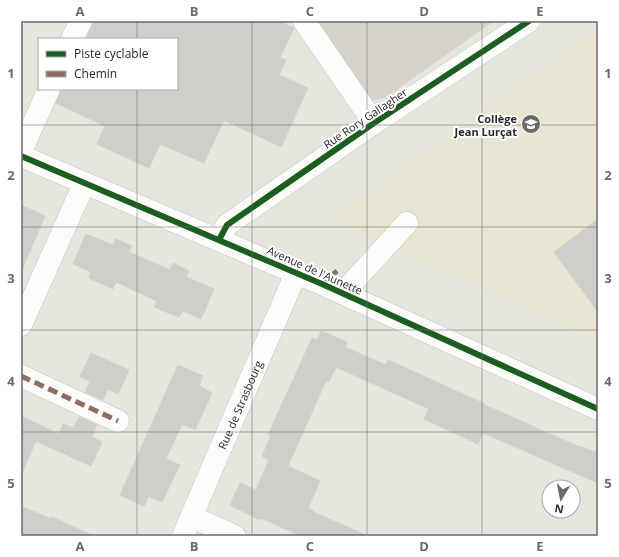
<svg xmlns="http://www.w3.org/2000/svg" width="619" height="557" viewBox="0 0 619 557" font-family="'Open Sans',sans-serif">
<rect width="100%" height="100%" fill="#e6e5de"/>
<path fill="#e9e5d3" d="M598,28V340L331,220Z"/>
<path fill="#d5d3cc" d="M313,21H494L385,98L375,100H367Z"/>
<path fill="#cfcec9" stroke="#d1d0ca" d="M93,21H278L294,28L280,58L286,60L279,75L308,88L281,147L224,120L204,163L160,144L149,168L97,144L105,126L56,103L61,89H177V39H86L92,27Z
M21,205L45,216L21,272Z
M598,219V312L554,252Z
M86,234L113,245L116,239L132,246L129,252L170,270L173,263L189,271L186,277L214,289L201,319L183,311L179,317L171,314L154,307L157,301L116,282L113,289L89,278L91,272L73,264Z
M321,331L347,342L345,347L386,365L388,360L485,404V405L575,445L598,453V483L483,433L478,444L424,419L429,409L336,367L329,382L326,381L288,466L320,481L308,508L314,511L313,512L368,536H301L261,518L260,520L230,505L240,483L256,490L269,460L262,456L271,436L268,435L312,338L317,340Z
M91,353L129,370L118,394L108,389L103,400L85,392L90,381L80,377Z
M178,365L203,376L199,386L212,393L195,430L182,424L166,459L180,465L162,502L149,496L144,506L120,495Z
M21,416L59,434L63,424L73,428L79,417L97,425L92,437L102,442L91,466L36,441L21,475Z
M21,506L51,519L52,517L94,536H21Z"/>
<g fill="none" stroke-linecap="round" stroke-linejoin="round">
<g stroke="#c4c4c3" stroke-width="23">
<g id="minor">
<path d="M304,21L374,123"/>
<path d="M72,39L81,21"/>
<path d="M21,151L49,89"/>
<path d="M21,156L322,284L598,409"/>
<path d="M219,240L227,225L374,123L529,21"/>
<path d="M343,293L407,223"/>
<path d="M21,325L84,184"/>
<path d="M21,376L118,421"/>
<path d="M192,517L235,536"/>
<path id="s1" d="M183,536L296,273"/>
</g>
</g>
<use href="#minor" stroke="#fbfbfa" stroke-width="22"/>
<path stroke="#8d6e63" stroke-width="5" stroke-dasharray="10 5" stroke-linecap="butt" d="M322,284L337,271
M21,376L118,421"/>
<g stroke="#fff" stroke-width="8">
<path id="cycleway" d="M21,156L322,284L598,409
M219,240L227,225L374,123L529,21"/>
</g>
<use href="#cycleway" stroke="#1b5e20" stroke-width="6"/>
</g>
<path fill="none" stroke="#6a6a68" stroke-width="1" stroke-opacity="0.55" d="M137,21V39M252,21V536M367,21V536M482,21V536M137,89V536M21,125H598M21,227H598M21,330H598M21,432H598"/>
<defs>
<g id="school-disc" transform="scale(1)"><circle r="9.5" fill="#6a6a68" stroke="#fff"/><path d="M0-5L7-2L0 1L-7-2ZM-4 1L0 2.5L4 1V4Q0 6-4 4Z" fill="#fff"/></g>
</defs>
<g fill-rule="evenodd">
<use href="#school-disc" x="531" y="124"/>
</g>
<g text-anchor="middle" dominant-baseline="central" stroke-width="4" stroke-linejoin="round" paint-order="stroke">
<g font-size="11" fill="#282828" stroke="#fff">
<text transform="translate(365 118) rotate(-34)">Rue Rory Gallagher</text>
<text transform="translate(315 270) rotate(24)">Avenue de l'Aunette</text>
<text stroke="none"><textPath href="#s1" startOffset="143">Rue de Strasbourg</textPath></text>
</g>
<g font-size="11" font-weight="bold" fill="#282828" stroke="#fff" text-anchor="end">
<text x="517" y="118">Collège<tspan x="517" dy="13">Jean Lurçat</tspan></text>
</g>
</g>
<rect width="619" height="557" fill="none" stroke="#ffffff" stroke-width="44"/>
<rect x="38" y="38" width="140" height="52" fill="#ffffff" stroke="#a9a9a9"/>
<rect x="46" y="51" width="20" height="6" fill="#1b5e20" stroke="#a9a9a9"/>
<text x="74" y="58" font-size="12" fill="#282828">Piste cyclable</text>
<rect x="46" y="71" width="20" height="6" fill="#8d6e63" stroke="#a9a9a9"/>
<text x="74" y="78" font-size="12" fill="#282828">Chemin</text>
<g transform="translate(561 499) rotate(190)"><circle r="19" fill="#ffffff" stroke="#a9a9a9"/>
<path d="M0-3L7 15L0 10L-7 15Z" fill="#6a6a68"/>
<text y="-6" font-size="11" font-weight="bold" text-anchor="middle" fill="#282828">N</text>
</g>
<rect x="22" y="22" width="575" height="513" fill="none" stroke="#6a6a68" stroke-width="1.5"/>
<g font-size="13" text-anchor="middle" font-weight="bold" fill="#6a6a68">
<text x="80" y="16">A</text>
<text x="194" y="16">B</text>
<text x="310" y="16">C</text>
<text x="424" y="16">D</text>
<text x="540" y="16">E</text>
<text x="11" y="78">1</text>
<text x="608" y="78">1</text>
<text x="11" y="180">2</text>
<text x="608" y="180">2</text>
<text x="11" y="283">3</text>
<text x="608" y="283">3</text>
<text x="11" y="386">4</text>
<text x="608" y="386">4</text>
<text x="11" y="488">5</text>
<text x="608" y="488">5</text>
<text x="80" y="551">A</text>
<text x="194" y="551">B</text>
<text x="310" y="551">C</text>
<text x="424" y="551">D</text>
<text x="540" y="551">E</text>
</g>
</svg>
